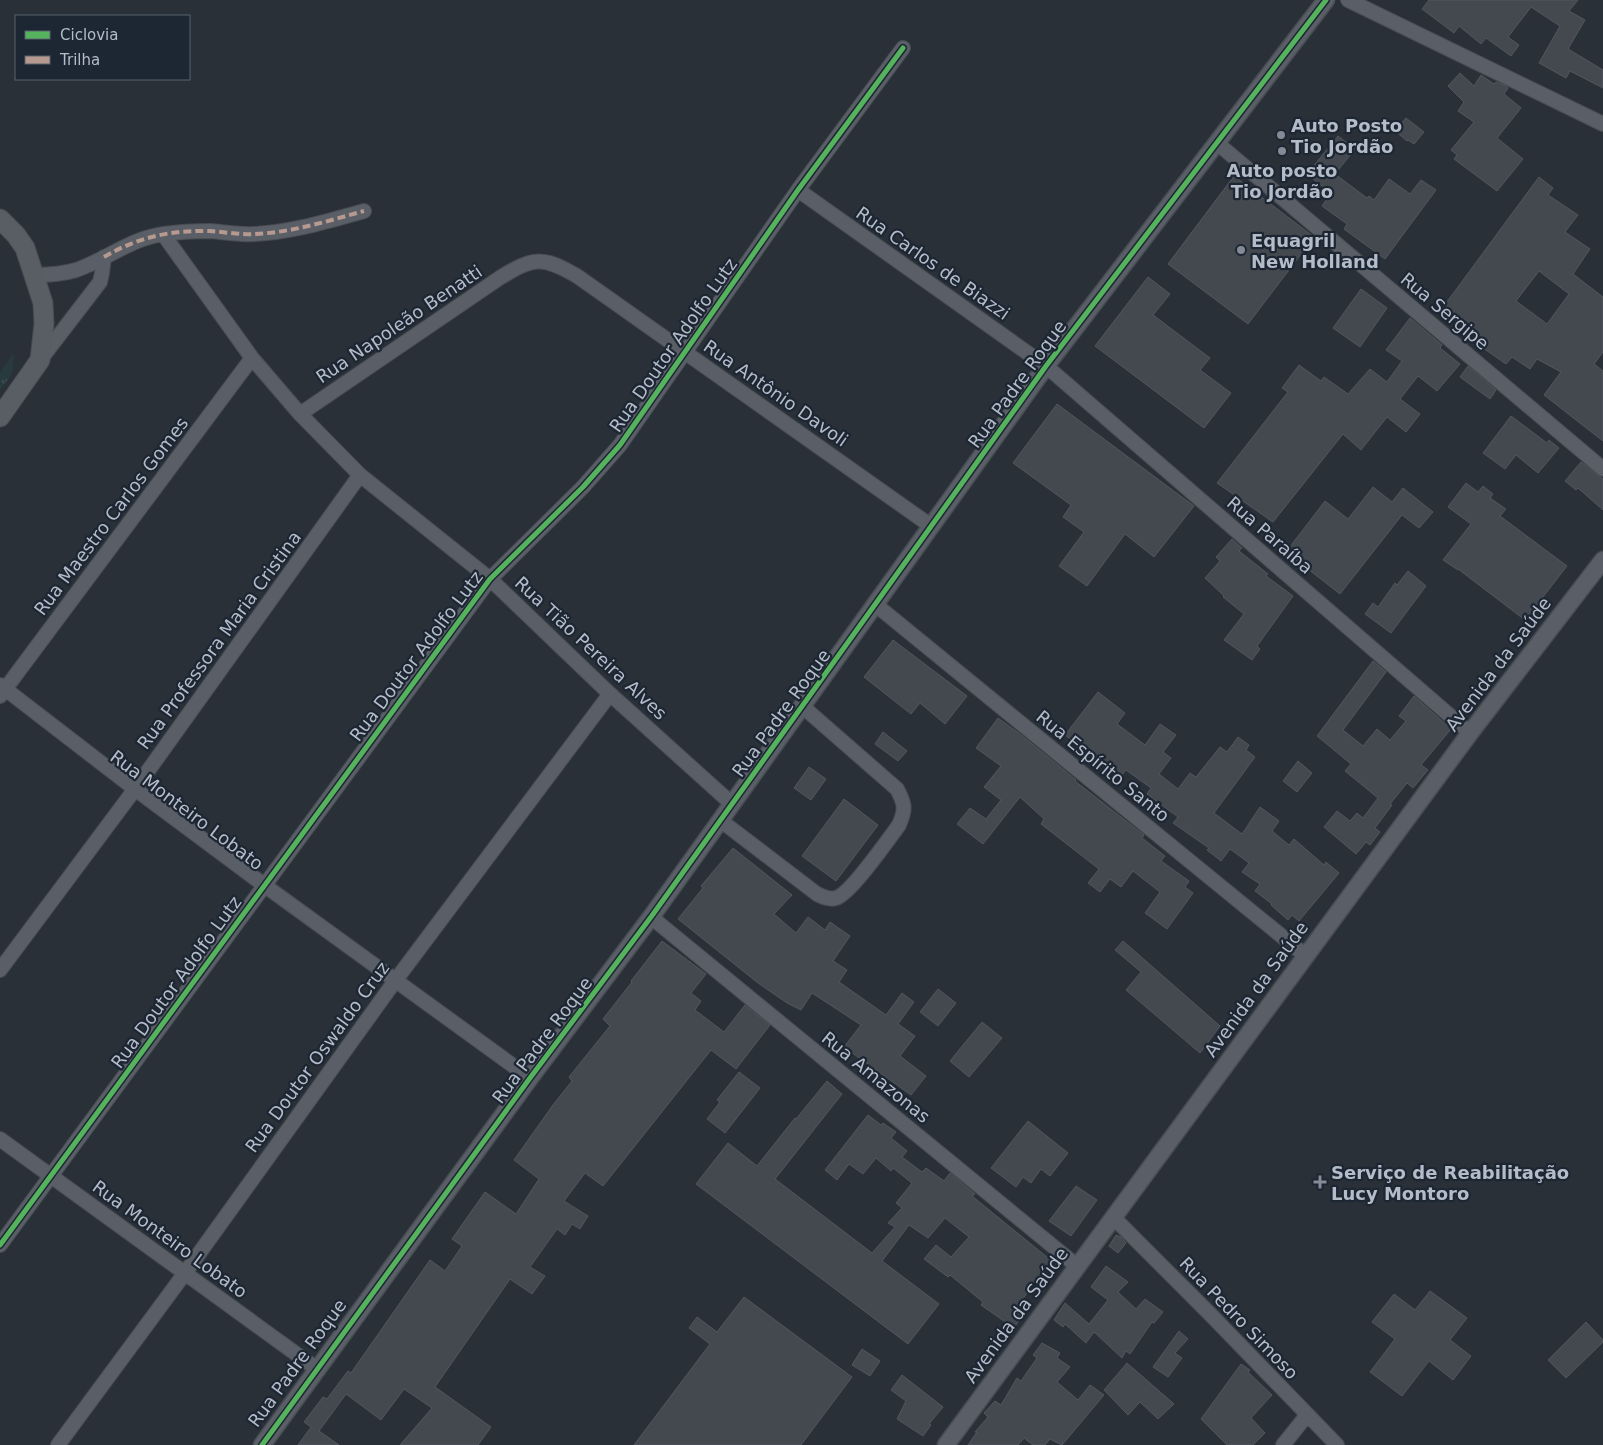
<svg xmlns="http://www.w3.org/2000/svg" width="1603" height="1445" viewBox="0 0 1603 1445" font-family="'DejaVu Sans',sans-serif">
<defs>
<pattern id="grass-tufts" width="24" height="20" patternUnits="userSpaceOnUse" patternTransform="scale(1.25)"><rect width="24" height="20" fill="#273a3e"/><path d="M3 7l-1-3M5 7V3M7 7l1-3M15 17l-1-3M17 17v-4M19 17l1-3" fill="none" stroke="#445559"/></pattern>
</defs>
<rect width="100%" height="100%" fill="#2a3038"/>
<path fill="url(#grass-tufts)" d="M14,353L12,374L0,390V373Z"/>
<path fill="#444950" stroke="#52575f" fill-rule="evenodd" d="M1429,0H1578L1569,11L1585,20L1568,49L1603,70V88L1570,71L1566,78L1539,63L1560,26L1531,7L1508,37L1519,45L1511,56L1486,38L1481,44L1459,26L1454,33L1422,9Z
M1460,73L1474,86L1481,75L1494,84L1496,82L1506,86L1508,88L1504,94L1521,108L1497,138L1523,159L1497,191L1454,159L1457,155L1451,150L1474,122L1458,111L1464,102L1448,86Z
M1406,118L1424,132L1414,144L1408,140L1407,141L1395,131Z
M1338,136L1355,149L1335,174L1367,198L1369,196L1374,200L1389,179L1410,194L1421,180L1436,190L1385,259L1344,229L1347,224L1322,206L1331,193L1307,174Z
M1234,176L1314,237L1248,324L1168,264Z
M1539,177L1553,188L1548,195L1578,215L1565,232L1590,249L1573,274L1603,297V352L1594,364L1603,371V441L1544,395L1561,372L1537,359L1530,369L1512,357L1506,364L1483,348L1486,342L1441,310ZM1539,271L1569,294L1547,324L1516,301Z
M1148,277L1170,294L1153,315L1210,358L1200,370L1231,393L1204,428L1095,346Z
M1361,289L1387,308L1360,347L1333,328Z
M1410,318L1442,345L1440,348L1460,364L1437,391L1418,376L1400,399L1420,414L1406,432L1387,417L1361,450L1343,434L1273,522L1217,483L1288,392L1282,388L1299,365L1321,381L1324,377L1348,394L1370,369L1387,382L1402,361L1386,350Z
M1468,366L1496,390L1490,399L1460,377Z
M1057,404L1194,506L1154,557L1125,534L1087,586L1059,566L1084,532L1063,517L1071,505L1013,463Z
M1511,416L1547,443L1549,440L1559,448L1538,473L1516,455L1505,469L1483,453Z
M1581,462L1603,479V510L1578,488L1576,490L1565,481Z
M1466,483L1478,492L1483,486L1493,494L1490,498L1506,509L1500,516L1567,566L1525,620L1458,569V570L1443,560L1471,524L1448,507Z
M1373,487L1392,502L1403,488L1433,512L1419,528L1402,515L1340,594L1286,552L1325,501L1348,519Z
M1232,539L1242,548L1239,551L1268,574L1266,576L1293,596L1257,646L1260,649L1252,660L1224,640L1244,614L1223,597L1224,596L1205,578L1220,561L1216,557Z
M1408,571L1426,586L1391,633L1365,614L1373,603L1378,607L1395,583L1397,585Z
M893,640L967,696L945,724L920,703L911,714L864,677Z
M1373,661L1386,672L1343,730L1363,746L1377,729L1390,740L1406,721L1399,716L1414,696L1451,729L1421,765L1428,770L1413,788L1407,783L1390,804L1392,805L1375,828L1380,832L1370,845L1366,842L1356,854L1324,827L1337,811L1350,821L1357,813L1363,818L1378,798L1345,771L1351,764L1317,736Z
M1098,692L1125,713L1117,724L1145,745L1160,724L1176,735L1163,752L1171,758L1159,774L1178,789L1190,773L1196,777L1220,747L1227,752L1238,737L1249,745L1246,750L1255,757L1214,813L1242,834L1260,807L1279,821L1272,831L1289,845L1294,839L1324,865L1326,862L1339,873L1299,921L1292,915L1288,920L1271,905L1272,904L1255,891L1260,884L1242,872L1249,863L1230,849L1221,861L1207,850L1209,848L1173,823L1178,817L1147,794L1151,788L1126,770L1121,776L1065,735Z
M998,718L1020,734L1076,780L1075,781L1144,835L1142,838L1165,856L1161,861L1189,881L1185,887L1193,893L1167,929L1145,913L1160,892L1133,871L1121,887L1110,879L1100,892L1088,883L1099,869L1041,824L1044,819L1020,797L983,844L957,824L970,808L986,819L1001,800L984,787L1001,766L976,748Z
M883,732L907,751L898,761L875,744Z
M1298,761L1312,773L1297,792L1283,781Z
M809,767L826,779L811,800L794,788Z
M844,799L878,825L836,881L802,856Z
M733,848L792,895L774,914L796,933L808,917L825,930L830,922L850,936L833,961L847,970L839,982L886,1015L902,993L914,1002L898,1024L915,1036L900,1056L926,1076L911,1095L844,1047L861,1025L812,993L801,1010L787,1003L758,983L678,919L703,888L701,886Z
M662,941L706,974L691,993L701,1001L695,1010L724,1032L745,1005L770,1025L736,1069L711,1050L603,1186L585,1173L564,1201L588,1216L580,1229L572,1224L565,1235L557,1229L530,1267L545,1276L532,1294L510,1279L435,1387L491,1427L478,1445H400L432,1408L404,1389L381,1420L346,1394L319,1431L339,1445H298L311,1427L304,1422L323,1397L327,1399L348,1371L351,1373L430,1260L445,1271L462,1246L452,1239L485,1192L516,1214L539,1179L514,1160L553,1105L572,1081L569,1077L610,1026L603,1019L632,982L631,981Z
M1123,941L1220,1026L1200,1053L1126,990L1141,972L1115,950Z
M938,989L956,1003L938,1026L920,1012Z
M982,1022L1002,1038L969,1077L950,1061Z
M739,1072L760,1088L725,1133L707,1119L720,1102L717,1100Z
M827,1081L842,1094L775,1179L872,1253L895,1227L888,1223L902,1208L896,1203L912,1183L893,1168L891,1171L876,1158L863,1174L849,1164L837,1180L825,1170L868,1115L881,1125L883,1123L896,1132L891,1138L907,1151L902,1157L922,1172L926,1168L944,1181L950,1173L975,1194L972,1196L1053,1262L1040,1278L1038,1277L1020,1303L1027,1308L1014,1328L981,1305L983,1302L950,1275L948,1277L924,1259L936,1245L951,1257L969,1237L945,1218L928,1238L909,1225L882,1261L939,1304L908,1344L696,1184L728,1143L757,1166L795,1118L796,1119Z
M1028,1121L1068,1153L1050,1176L1041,1169L1031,1183L1023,1177L1016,1187L991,1168Z
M1076,1186L1097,1200L1071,1236L1049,1221Z
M1116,1235L1121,1237L1126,1243L1118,1253L1109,1246Z
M1106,1266L1128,1282L1118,1292L1136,1309L1145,1299L1163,1312L1154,1323L1152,1322L1130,1354L1126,1351L1122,1358L1094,1332L1086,1343L1065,1324L1063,1327L1054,1320L1065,1303L1089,1324L1108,1300L1091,1287Z
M1430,1291L1467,1318L1450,1340L1471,1356L1453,1380L1429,1361L1402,1396L1370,1372L1395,1339L1372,1322L1394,1294L1415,1310Z
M744,1297L852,1377L801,1445H634L710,1344L689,1328L697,1317L717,1332Z
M1586,1322L1603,1340V1342L1566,1378L1548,1360Z
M1179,1331L1188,1339L1175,1353L1182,1358L1168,1377L1153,1367Z
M1042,1343L1060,1353L1057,1358L1070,1367L1057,1382L1078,1400L1090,1385L1104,1395L1062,1445L1050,1439L1045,1445H1033L1024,1438L1018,1445H968L977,1432H975L988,1417L984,1413L995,1401L1001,1405L1017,1378L1021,1381L1037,1358L1033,1355Z
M862,1349L880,1361L870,1376L852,1365Z
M1127,1363L1174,1404L1158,1419L1140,1402L1128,1415L1104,1390Z
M1241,1364L1250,1370L1248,1372L1272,1395L1251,1418L1265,1433L1253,1445H1227L1201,1419Z
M902,1375L943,1407L929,1424L931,1425L923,1436L897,1419L906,1401L891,1390Z"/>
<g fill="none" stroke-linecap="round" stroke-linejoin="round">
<g stroke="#484c53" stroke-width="16">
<path id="minor" d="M1348,0L1603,124
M1217,143L1603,469
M798,190L1046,366L1470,733
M163,234L252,358L300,414L360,475L490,579L610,694L732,804
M34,275C48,275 63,274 76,270C106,260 131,238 164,234C178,232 195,231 210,231C225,232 240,235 255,234C293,232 328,221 364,211
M40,360L100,282L102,273L104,257
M300,414L501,277C534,257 543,256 577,276L931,526
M876,605L1306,956
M0,685L135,789L264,885L530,1078
M0,696L252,358
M720,820L817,894C823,897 829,900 836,898C850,894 888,840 899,825C906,809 905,804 897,789L802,706
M651,917L1077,1266
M0,970L135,789L360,475
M0,1139L317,1369
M1113,1217L1211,1315L1337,1445
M0,1245L490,579L583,487L620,445L798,190L903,48
M58,1445L185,1273L395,981L610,694
M1283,1445L1307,1415"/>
</g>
<g stroke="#484c53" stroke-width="19">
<path id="tertiary" d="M262,1445L530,1078L651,917L1046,366L1326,0
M946,1445L1470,733L1603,560"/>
</g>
<g stroke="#484c53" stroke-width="21">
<path id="secondary" d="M0,219L16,235L25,248L43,303L44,324L40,360L0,417"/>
</g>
<use href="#minor" stroke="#5a5e66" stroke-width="14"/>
<use href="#tertiary" stroke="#5a5e66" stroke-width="16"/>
<use href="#secondary" stroke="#595d64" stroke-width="19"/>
<path stroke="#b69a8f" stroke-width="4" stroke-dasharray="8 4" stroke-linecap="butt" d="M104,257C138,237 171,230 210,231C225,232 241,235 256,234C293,232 328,221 364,211"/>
<g stroke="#1d2633" stroke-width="8">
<path id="cycleway" d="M0,1245L490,579L583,487L620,445L798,190L903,48
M262,1445L530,1078L651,917L1046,366L1326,0"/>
</g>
<use href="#cycleway" stroke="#56b35d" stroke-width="5"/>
</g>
<g fill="#848b96" stroke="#1d2633" stroke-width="2">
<circle cx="1281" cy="135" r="5"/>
<circle cx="1282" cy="151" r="5"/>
<circle cx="1241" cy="250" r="5"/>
<path d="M1317.5 1174.5h5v5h5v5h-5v5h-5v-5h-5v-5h5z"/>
</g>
<g text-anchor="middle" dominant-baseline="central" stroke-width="4.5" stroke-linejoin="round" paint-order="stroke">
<g font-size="18" font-weight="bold" fill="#b4bcc9" stroke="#1d2633" text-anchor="start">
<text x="1291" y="125">Auto Posto<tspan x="1291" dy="21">Tio Jordão</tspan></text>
<text x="1282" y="170" text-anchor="middle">Auto posto<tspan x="1282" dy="21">Tio Jordão</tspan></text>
<text x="1251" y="240">Equagril<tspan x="1251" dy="21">New Holland</tspan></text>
<text x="1331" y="1172">Serviço de Reabilitação<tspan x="1331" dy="21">Lucy Montoro</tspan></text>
</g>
<g font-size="18" fill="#b4bcc9" stroke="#1d2633">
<text transform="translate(933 263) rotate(35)">Rua Carlos de Biazzi</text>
<text transform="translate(1445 311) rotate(40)">Rua Sergipe</text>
<text transform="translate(399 324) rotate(-34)">Rua Napoleão Benatti</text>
<text transform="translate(673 345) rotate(-55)">Rua Doutor Adolfo Lutz</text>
<text transform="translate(1017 384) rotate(-54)">Rua Padre Roque</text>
<text transform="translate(776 393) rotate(35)">Rua Antônio Davoli</text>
<text transform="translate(111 516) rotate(-53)">Rua Maestro Carlos Gomes</text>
<text transform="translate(1270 535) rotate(41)">Rua Paraíba</text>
<text transform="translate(219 640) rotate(-54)">Rua Professora Maria Cristina</text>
<text transform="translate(591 648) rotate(43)">Rua Tião Pereira Alves</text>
<text transform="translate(416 656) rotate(-53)">Rua Doutor Adolfo Lutz</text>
<text transform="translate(1498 664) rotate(-53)">Avenida da Saúde</text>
<text transform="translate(781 713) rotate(-54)">Rua Padre Roque</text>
<text transform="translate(1103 766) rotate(39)">Rua Espírito Santo</text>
<text transform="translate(187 810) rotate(37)">Rua Monteiro Lobato</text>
<text transform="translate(176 982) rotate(-54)">Rua Doutor Adolfo Lutz</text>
<text transform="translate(1256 989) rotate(-54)">Avenida da Saúde</text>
<text transform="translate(542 1040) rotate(-53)">Rua Padre Roque</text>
<text transform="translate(317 1057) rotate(-54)">Rua Doutor Oswaldo Cruz</text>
<text transform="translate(876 1077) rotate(39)">Rua Amazonas</text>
<text transform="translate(170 1239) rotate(36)">Rua Monteiro Lobato</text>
<text transform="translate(1016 1315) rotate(-54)">Avenida da Saúde</text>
<text transform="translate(1239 1318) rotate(46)">Rua Pedro Simoso</text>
<text transform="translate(297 1363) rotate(-54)">Rua Padre Roque</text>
</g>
</g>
<rect x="15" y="15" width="175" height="65" fill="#1d2633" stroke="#59626f"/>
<rect x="25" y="31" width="25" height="8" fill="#56b35d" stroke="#59626f"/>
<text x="60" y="40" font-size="15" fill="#b4bcc9">Ciclovia</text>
<rect x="25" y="56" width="25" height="8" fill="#b69a8f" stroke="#59626f"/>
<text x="60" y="65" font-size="15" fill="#b4bcc9">Trilha</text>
</svg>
